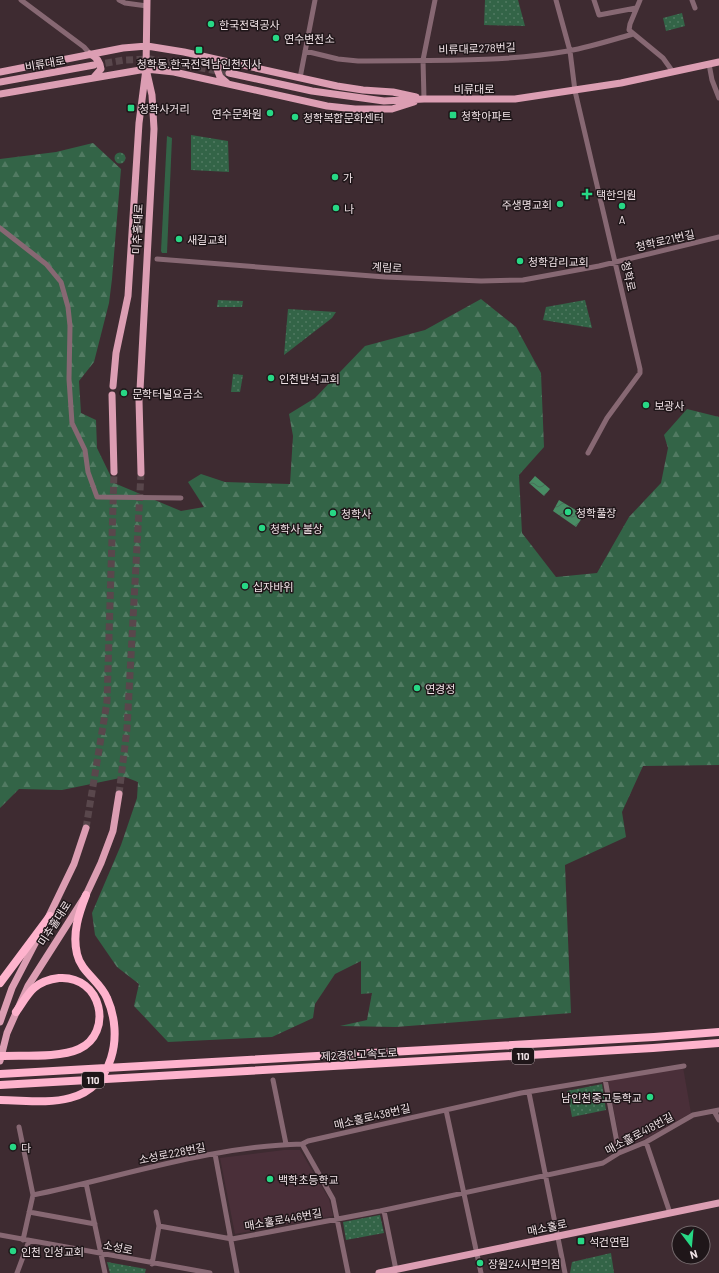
<svg xmlns="http://www.w3.org/2000/svg" width="719" height="1273" viewBox="0 0 719 1273" font-family="Barlow,'Noto Sans KR',sans-serif">
<defs>
<pattern id="forest-firs" width="22" height="20" patternUnits="userSpaceOnUse"><rect width="22" height="20" fill="#336447"/><path d="M5 1l3.5 6h-7zM16 11l3.5 6h-7z" fill="#517a62"/></pattern>
<pattern id="park-dots" width="8" height="8" patternUnits="userSpaceOnUse"><rect width="8" height="8" fill="#336447"/><path d="M2 2h.1M6 6h.1" fill="none" stroke="#517a62" stroke-width="1.8" stroke-linecap="round"/></pattern>
<pattern id="water-waves" width="16" height="10" patternUnits="userSpaceOnUse"><rect width="16" height="10" fill="#488c64"/><path d="M0 5q4-4 8 0t8 0" fill="none" stroke="#486f58"/></pattern>
</defs>
<rect width="100%" height="100%" fill="#3e2b31"/>
<path fill="#4a2f39" d="M683,1067L691,1113L645,1139L621,1148L608,1080Z
M284,1150H300L329,1199L333,1216L235,1234L220,1158Z"/>
<path fill="#336447" d="M167,136L172,138L167,253H162L161,251Z"/>
<path fill="url(#forest-firs)" d="M93,143L121,169L112,279L109,303L94,362L79,381L81,413L96,420L97,448L114,483L181,511L204,507L188,482L201,474L225,482L290,484L293,436L289,414L315,398L365,346L425,330L481,299L516,327L541,373L544,447L519,475L522,533L556,577L597,573L629,517L661,483L668,448L664,435L687,409L719,417V765L643,766L622,812L626,837L565,865L571,1013L396,1027L340,1026L367,1020L372,993L361,994V961L335,974L315,1004L313,1018L272,1037L168,1042L134,1006L139,984L117,967L95,935L92,913L121,845L137,798L138,782L125,777L62,790L19,789L0,808V159L56,152Z"/>
<path fill="url(#park-dots)" d="M485,0H518L525,26L484,25Z
M682,13L685,26L666,31L663,18Z
M191,135L228,141L229,172L191,170Z
M114.5 158a5.5 5.5 0 1 1 11 0a5.5 5.5 0 1 1-11 0Z
M218,300L243,301L242,307H217Z
M585,300L592,328L543,320L546,307Z
M288,309L336,312L332,318L284,355Z
M233,374L243,375L240,392H231Z
M602,1084L606,1110L572,1117L567,1091Z
M380,1215L384,1233L346,1240L343,1222Z
M611,1253L614,1273H570L572,1262Z
M107,1262L146,1269L145,1273H110Z"/>
<path fill="url(#water-waves)" d="M535,476L550,489L544,496L529,483Z
M559,500L584,515L576,527L553,511Z"/>
<g fill="none" stroke-linecap="round" stroke-linejoin="round">
<path stroke="#59474c" stroke-width="7" stroke-dasharray="7 3.5" stroke-linecap="butt" d="M95,65L124,60L150,59L229,73
M119,794L127,729L141,473
M86,828L107,702L114,472"/>
<path stroke="#876873" stroke-width="5" d="M21,0L84,47L90,54
M119,0L125,3L147,6
M556,0L570,51L575,91L640,369V373L607,418L588,453
M594,0L599,15L636,8
M640,0L630,24L629,30L663,58L673,72
M692,0L695,8
M305,51L338,59L358,61C428,60 499,63 568,51C590,47 612,40 633,34
M709,64L712,80L719,98
M300,78L315,0
M424,99L423,60L435,0
M0,228L46,264L61,282L68,307L70,326L69,379L72,423L85,450L88,472L97,497L181,498
M157,259L385,277L481,281L523,280L599,266L719,237
M605,1079L619,1153
M273,1080L286,1144
M529,1093L565,1273
M446,1110L481,1273
M714,1111L719,1120
M19,1127L33,1195L23,1240
M646,1142L670,1213
M302,1144L308,1141L521,1093L684,1066
M215,1154L237,1273
M86,1183L105,1273
M33,1195C121,1177 211,1146 302,1144L333,1199L348,1273
M384,1211L396,1270
M29,1212L95,1224
M159,1226L232,1239L380,1211L603,1163L619,1153L646,1142L693,1115L719,1110
M0,1235L210,1273
M152,1264L159,1226L156,1212
M17,1273L29,1241"/>
<path stroke="#dc9eb3" stroke-width="7" d="M90,54C97,57 100,62 101,69L94,77
M227,62L222,63L217,69L220,77L227,83
M0,72L123,48L147,46L184,52L337,86L363,90L393,92L416,97
M229,73L312,91L384,101L424,99H515L621,83L719,62
M0,82L94,65
M0,94L146,69L174,72L327,106L355,109H392L414,102
M113,386L116,353L128,296L139,123L146,69L147,0
M140,390L154,129L152,95L147,73
M112,395L114,472
M139,400L141,473
M47,920L74,864L86,828
M0,1022L12,988L40,934
M0,1061L7,1033L28,986L86,895L101,863L113,831L119,794
M379,1273L719,1203"/>
<path stroke="#feb3cd" stroke-width="8" d="M0,983L50,916
M0,1056C22,1055 59,1058 79,1049C114,1033 102,975 59,978C50,979 41,982 34,988C27,994 22,1004 16,1012
M0,1074L654,1037L719,1032
M0,1085L653,1048L719,1043
M0,1100C23,1100 48,1104 70,1098C113,1087 124,1036 107,998C100,981 81,972 77,954C72,933 79,913 86,895"/>
</g>
<g fill="#27d885" stroke="#1f1619" stroke-width="1.5">
<circle cx="211" cy="24" r="4"/>
<circle cx="276" cy="38" r="4"/>
<rect x="195" y="46" width="8" height="8" rx="2"/>
<rect x="127" y="104" width="8" height="8" rx="2"/>
<circle cx="270" cy="113" r="4"/>
<rect x="449" y="111" width="8" height="8" rx="2"/>
<circle cx="295" cy="117" r="4"/>
<circle cx="335" cy="177" r="4"/>
<path d="M585 188h4v4h4v4h-4v4h-4v-4h-4v-4h4z"/>
<circle cx="560" cy="204" r="4"/>
<circle cx="622" cy="206" r="4"/>
<circle cx="336" cy="208" r="4"/>
<circle cx="179" cy="239" r="4"/>
<circle cx="520" cy="261" r="4"/>
<circle cx="271" cy="378" r="4"/>
<circle cx="124" cy="393" r="4"/>
<circle cx="646" cy="405" r="4"/>
<circle cx="568" cy="512" r="4"/>
<circle cx="333" cy="513" r="4"/>
<circle cx="262" cy="528" r="4"/>
<circle cx="245" cy="586" r="4"/>
<circle cx="417" cy="688" r="4"/>
<circle cx="650" cy="1097" r="4"/>
<circle cx="13" cy="1147" r="4"/>
<circle cx="270" cy="1179" r="4"/>
<rect x="577" y="1237" width="8" height="8" rx="2"/>
<circle cx="13" cy="1251" r="4"/>
<circle cx="480" cy="1263" r="4"/>
</g>
<g text-anchor="middle" dominant-baseline="central" stroke-width="3" stroke-linejoin="round" paint-order="stroke">
<g fill="#1f1619" stroke="#b2a6a9" stroke-width="1">
<rect x="512" y="1048" width="22" height="16" rx="3"/>
<rect x="82" y="1072" width="22" height="16" rx="3"/>
</g>
<g font-size="10" font-weight="bold" fill="#f1e3e7">
<text x="523" y="1056">110</text>
<text x="93" y="1080">110</text>
</g>
<g font-size="11" fill="#f1e3e7" stroke="#1f1619" text-anchor="start">
<text x="219" y="24">한국전력공사</text>
<text x="284" y="38">연수변전소</text>
<text x="199" y="63" text-anchor="middle">청학동.한국전력남인천지사</text>
<text x="139" y="108">청학사거리</text>
<text x="262" y="113" text-anchor="end">연수문화원</text>
<text x="461" y="115">청학아파트</text>
<text x="303" y="117">청학복합문화센터</text>
<text x="343" y="177">가</text>
<text x="596" y="194">택한의원</text>
<text x="552" y="204" text-anchor="end">주생명교회</text>
<text x="344" y="208">나</text>
<text x="622" y="219" text-anchor="middle">A</text>
<text x="187" y="239">새길교회</text>
<text x="528" y="261">청학감리교회</text>
<text x="279" y="378">인천반석교회</text>
<text x="132" y="393">문학터널요금소</text>
<text x="654" y="405">보광사</text>
<text x="576" y="512">청학풀장</text>
<text x="341" y="513">청학사</text>
<text x="270" y="528">청학사 불상</text>
<text x="253" y="586">십자바위</text>
<text x="425" y="688">연경정</text>
<text x="642" y="1097" text-anchor="end">남인천중고등학교</text>
<text x="21" y="1147">다</text>
<text x="278" y="1179">백학초등학교</text>
<text x="589" y="1241">석건연립</text>
<text x="21" y="1251">인천 인성교회</text>
<text x="488" y="1263">장원24시편의점</text>
</g>
<g font-size="11" fill="#f1e3e7" stroke="#1f1619">
<text transform="translate(477 48) rotate(-2)">비류대로278번길</text>
<text transform="translate(45 63) rotate(-10)">비류대로</text>
<text x="474" y="88">비류대로</text>
<text transform="translate(137 229) rotate(-87)">미추홀대로</text>
<text transform="translate(665 240) rotate(-13)">청학로21번길</text>
<text transform="translate(387 267) rotate(4)">계림로</text>
<text transform="translate(629 276) rotate(77)">청학로</text>
<text transform="translate(54 923) rotate(-57)">미추홀대로</text>
<text transform="translate(359 1054) rotate(-3)">제2경인고속도로</text>
<text transform="translate(372 1116) rotate(-13)">매소홀로438번길</text>
<text transform="translate(639 1133) rotate(-28)">매소홀로418번길</text>
<text transform="translate(172 1153) rotate(-11)">소성로228번길</text>
<text transform="translate(283 1219) rotate(-10)">매소홀로446번길</text>
<text transform="translate(547 1227) rotate(-12)">매소홀로</text>
<text transform="translate(118 1247) rotate(11)">소성로</text>
</g>
</g>
<g transform="translate(691 1245) rotate(164)"><circle r="19" fill="#1f1619" stroke="#73686b"/>
<path d="M0-3L7 15L0 10L-7 15Z" fill="#27d885"/>
<text y="-6" font-size="11" font-weight="bold" text-anchor="middle" fill="#f1e3e7">N</text>
</g>
</svg>
